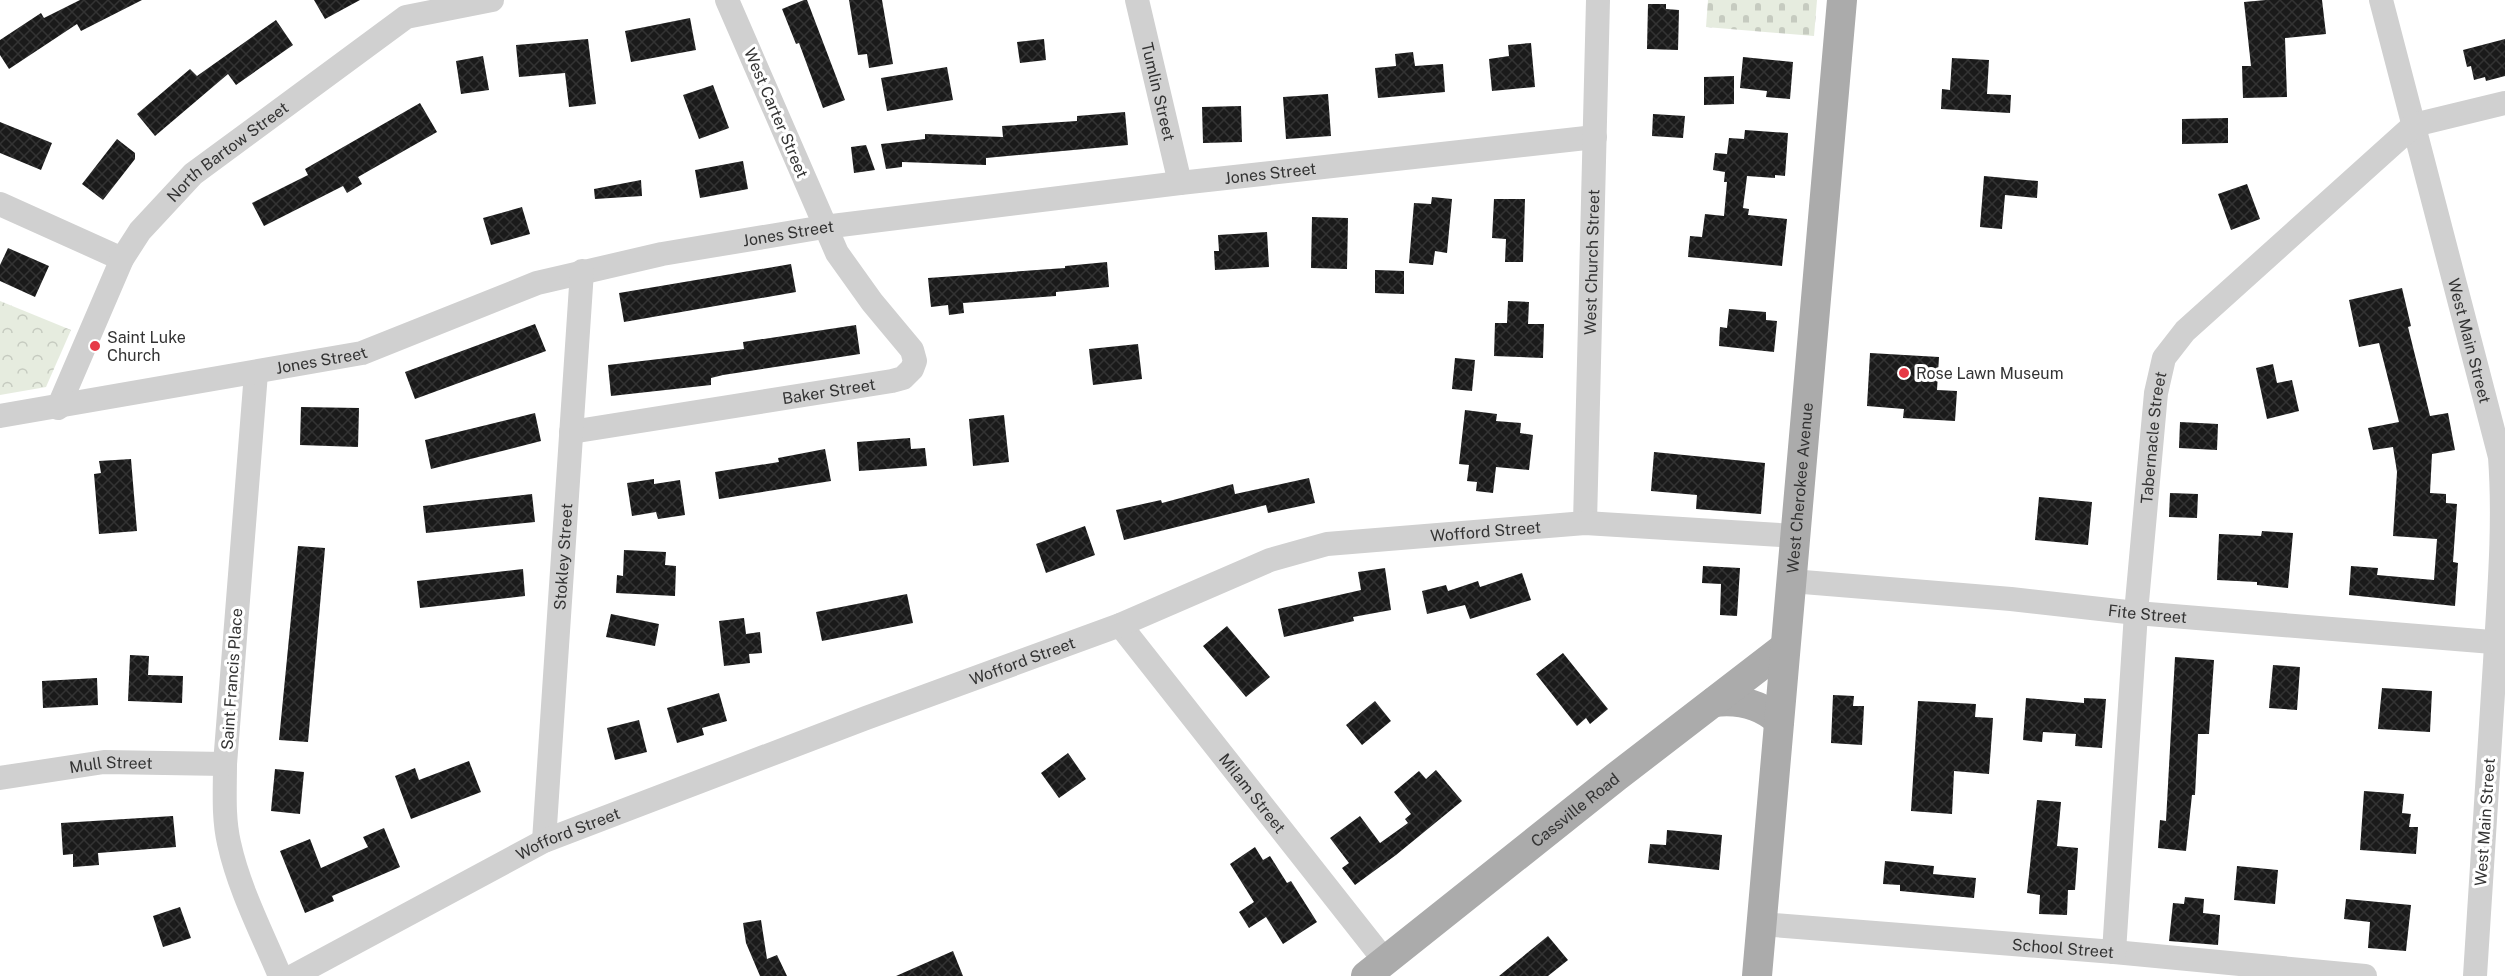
<svg xmlns="http://www.w3.org/2000/svg" width="2505" height="976" viewBox="0 0 2505 976" font-family="'Public Sans',sans-serif">
<defs>
<pattern id="cemetery-stones" width="16" height="16" patternUnits="userSpaceOnUse" patternTransform="scale(1.5)"><rect width="16" height="16" fill="#e6ecdf"/><path d="M2 7V4a2 2 0 0 1 4 0v3zM10 15v-3a2 2 0 0 1 4 0v3z" fill="#c6cbc0"/></pattern>
<pattern id="park-crowns" width="20" height="18" patternUnits="userSpaceOnUse" patternTransform="scale(1.5)"><rect width="20" height="18" fill="#e6ecdf"/><path d="M2 6a3 3 0 1 1 6 0M12 15a3 3 0 1 1 6 0" fill="none" stroke="#c6cbc0"/></pattern>
<pattern id="building-cross-hatch" width="8" height="8" patternUnits="userSpaceOnUse" patternTransform="scale(1.5)"><rect width="8" height="8" fill="#1a1a1a"/><path d="M0 0l8 8M0 8l8-8" fill="none" stroke="#333"/></pattern>
</defs>
<rect width="100%" height="100%" fill="#fff"/>
<path fill="url(#cemetery-stones)" d="M1708,0H1817L1814,36L1706,27Z"/>
<path fill="url(#park-crowns)" d="M0,301L71,330L46,387L0,395Z"/>
<path fill="url(#building-cross-hatch)" d="M80,0H142L81,31L77,24L9,69L0,55V40L41,13L44,18Z
M314,0H360L325,19Z
M804,0H807L845,100L823,108L799,43L796,44L782,9Z
M849,0H882L893,64L869,68L867,54L858,55Z
M2266,0H2322L2326,34L2285,38L2287,97L2243,98L2242,66H2251L2244,2Z
M1648,4H1666V9L1679,10L1678,50L1647,49Z
M690,18L696,50L631,62L625,31Z
M276,20L293,45L236,85L228,74L155,136L137,114L190,69L197,76Z
M588,39L596,104L569,107L565,73L519,77L516,45Z
M1044,39L1046,60L1020,63L1017,42Z
M2505,39V76L2486,81L2485,77L2474,80L2471,66L2467,67L2463,50Z
M1531,43L1535,87L1492,91L1489,59L1509,56L1508,45Z
M1413,52L1415,66L1443,64L1445,92L1378,98L1375,68L1396,66L1395,54Z
M483,56L489,90L461,94L456,61Z
M1743,57L1793,62L1790,99L1766,97L1767,91L1740,88Z
M1952,58L1989,60L1987,94L2011,95L2010,113L1941,109L1942,89L1950,90Z
M947,67L953,100L887,111L881,78Z
M1734,76V104L1704,105V77Z
M713,85L729,128L699,139L683,95Z
M1328,94L1331,136L1286,139L1283,97Z
M420,103L437,132L358,177L362,184L347,193L343,186L264,226L252,203L308,175L305,169Z
M1241,106L1242,142L1203,143L1202,107Z
M1125,112L1128,145L986,158V165L902,162V167L886,169L881,144L925,139V134L1003,137L1002,126L1077,121V116Z
M1653,114L1685,116L1683,138L1652,136Z
M2228,118V143L2182,144V119Z
M0,122L52,143L41,170L0,153Z
M1745,130L1788,133L1785,176L1775,175V178L1747,176L1743,208L1749,209L1748,215L1787,219L1782,266L1688,257L1690,236L1702,237L1705,214L1724,216L1727,182H1724L1725,172L1713,170L1715,153L1727,154L1729,138L1744,139Z
M117,139L135,153V159L103,200L82,184Z
M866,145L875,170L854,173L851,147Z
M743,161L748,189L700,198L695,170Z
M1984,176L2038,181L2037,198L2005,195L2002,229L1980,227Z
M641,180L642,196L595,199L594,189Z
M2247,184L2260,219L2231,230L2218,194Z
M1432,197L1452,199L1447,253L1435,251L1433,265L1409,263L1414,203L1431,204Z
M1494,199H1525L1523,262H1505L1506,239L1492,238Z
M522,207L530,234L491,245L483,218Z
M1312,217L1348,218L1347,269L1311,268Z
M1267,232L1269,267L1215,270L1214,251H1219L1218,235Z
M8,248L49,266L35,297L0,281V265Z
M1107,262L1109,287L1056,292V296L963,303L964,313L949,315L948,305L931,307L928,278L1065,268V266Z
M791,264L796,292L624,322L619,293Z
M1375,270L1404,271V294L1375,293Z
M2402,288L2411,326L2408,327L2430,416L2448,413L2455,450L2432,454L2430,493L2446,494V503L2457,504L2453,562L2458,563L2455,606L2349,595L2351,566L2378,568L2377,575L2434,580L2437,539L2393,536L2397,472L2393,447L2373,450L2368,428L2399,422L2379,343L2359,347L2349,300Z
M1508,301L1529,302L1528,324H1544L1543,358L1494,356L1495,323H1507Z
M1729,309L1766,312V320L1777,321L1774,352L1719,346L1720,327L1727,328Z
M535,324L546,351L415,399L405,372Z
M856,325L860,354L723,375L711,378V385L611,396L608,365L744,349L743,342Z
M1138,344L1142,379L1093,385L1089,349Z
M1870,353L1939,357L1937,390L1957,391L1955,421L1903,418L1904,409L1867,406Z
M1455,358L1475,360L1472,391L1452,389Z
M2273,364L2277,383L2292,380L2299,411L2267,419L2256,368Z
M301,407L359,408L358,447L300,445Z
M1465,410L1497,414L1496,421L1521,423L1520,433L1533,435L1529,470L1496,467L1493,493L1476,491L1477,482L1467,481L1469,465L1459,464Z
M535,413L541,441L431,469L425,440Z
M1004,415L1009,462L973,466L969,419Z
M2180,422L2218,424L2217,450L2179,448Z
M910,438L911,449L925,448L927,466L859,471L857,442Z
M825,449L831,481L719,499L715,472L779,462L778,458Z
M1654,452L1765,463L1761,514L1696,509L1697,495L1651,491Z
M131,459L137,531L99,534L94,474L101,473L99,461Z
M1309,478L1315,503L1268,513L1266,505L1124,540L1116,510L1161,500L1162,503L1233,484L1235,494Z
M654,479V484L680,480L685,515L658,519L656,512L632,516L627,483Z
M2170,493L2198,494L2197,518L2169,517Z
M532,494L535,522L426,533L423,506Z
M2039,497L2092,502L2088,545L2035,540Z
M1085,526L1095,555L1046,573L1036,544Z
M2262,531L2293,533L2288,588L2257,585V582L2217,580L2219,534L2261,536Z
M298,546L325,548L308,742L279,740Z
M624,550L666,552L665,565L676,566L675,596L616,593L617,575L623,576Z
M1703,566L1740,568L1737,616L1720,615L1721,584L1702,583Z
M1385,568L1391,610L1353,617L1354,621L1284,637L1278,609L1361,590L1358,572Z
M523,569L525,596L420,608L417,581Z
M1522,573L1531,600L1470,619L1465,605L1427,614L1422,591L1446,585L1448,591L1478,581L1480,587Z
M907,594L913,623L822,641L816,612Z
M611,614L659,624L655,646L606,637Z
M744,618L746,634L760,632L762,653L749,654L750,663L724,666L719,621Z
M1227,626L1270,677L1246,697L1203,646Z
M1563,653L1608,709L1590,724L1586,718L1577,726L1536,674Z
M130,655L149,656L148,675L183,676L182,703L128,701Z
M2175,657L2214,660L2209,734H2198L2195,795H2192L2186,851L2158,848L2160,820L2166,821Z
M2273,665L2300,667L2297,710L2269,708Z
M97,678L98,705L43,708L42,681Z
M2382,688L2432,691L2430,732L2378,729Z
M719,693L727,721L702,728L704,735L677,743L667,708Z
M1833,695L1854,696L1853,706H1864L1862,745L1831,743Z
M2026,698L2084,703V698L2106,699L2102,748L2075,746L2076,734L2043,732L2042,742L2023,740Z
M1375,701L1391,721L1362,745L1346,725Z
M1918,701L1976,704L1975,717L1993,718L1989,774L1954,771L1952,814L1911,811Z
M639,720L647,752L615,760L607,728Z
M1068,753L1086,779L1059,798L1041,773Z
M469,761L481,792L411,819L395,776L415,768L419,780Z
M275,769L304,772L300,814L271,811Z
M1436,770L1462,801L1396,855L1355,885L1342,868L1349,863L1330,838L1360,816L1380,843L1408,823L1405,819L1411,814L1394,792L1419,771L1426,779Z
M2364,791L2404,794L2402,813L2411,814L2409,827H2418L2416,854L2360,850Z
M2037,800L2061,802L2057,846L2078,848L2075,890H2068L2067,915L2039,914L2040,895L2027,893Z
M173,816L176,847L98,853L99,865L73,867V854L63,855L61,823Z
M384,828L400,867L332,896L334,901L305,913L280,851L310,839L321,868L368,847L363,837Z
M1667,830L1722,835L1719,870L1648,863L1650,844L1666,845Z
M1255,847L1263,860L1270,856L1287,883L1291,881L1317,922L1283,944L1266,917L1249,928L1239,912L1254,902L1230,864Z
M1885,861L1934,866L1933,874L1976,878L1974,898L1900,891V885L1883,884Z
M2237,866L2278,870L2275,904L2234,900Z
M2185,897L2204,899L2203,913L2220,915L2218,945L2169,941L2173,903L2184,904Z
M2346,899L2411,905L2406,951L2368,948L2370,922L2344,919Z
M180,907L191,938L163,947L153,916Z
M761,920L767,959L777,955L787,976H760L746,943L743,923Z
M1548,936L1568,960L1548,976H1499Z
M953,951L963,976H896Z"/>
<g fill="none" stroke-linecap="round" stroke-linejoin="round">
<g stroke="#d0d0d0" stroke-width="24">
<path id="s1" d="M1137,0L1180,183"/>
<path id="s2" d="M2381,0L2500,457C2505,524 2499,594 2495,662C2488,766 2482,871 2475,976"/>
<path d="M0,204L122,259"/>
<path d="M256,373L225,764C225,790 223,817 229,843C239,889 262,933 280,976"/>
<path id="s3" d="M58,408L122,259L140,231L193,174L406,17L492,0"/>
<path id="s4" d="M0,416L362,353L537,283L662,254L824,227L1180,183L1595,137"/>
<path id="s5" d="M571,432L892,381L903,378L912,369L915,361L912,350L872,302L837,253L727,0"/>
<path id="s6" d="M1585,523L1598,0"/>
<path id="s7" d="M1791,581L2011,599L2136,613L2505,643"/>
<path id="s8" d="M1120,625L1385,961"/>
<path id="s9" d="M0,778L104,762L225,764"/>
<path id="s10" d="M544,841L582,271"/>
<path id="s11" d="M1761,924L2114,952L2365,976"/>
<path id="s12" d="M2114,952L2136,613L2156,393L2164,358L2185,331L2414,125L2505,103"/>
<path id="s13" d="M293,976L544,841L866,718L1120,625L1270,560L1327,544L1585,523L1795,536"/>
</g>
<g stroke="#ababab" stroke-width="30">
<path d="M1714,702C1739,699 1761,704 1779,721"/>
<path id="s14" d="M1366,976L1616,777L1785,647"/>
<path id="s15" d="M1757,976L1842,0"/>
</g>
</g>
<g fill="#e63946" stroke="#fff" stroke-width="2">
<circle cx="95" cy="346" r="6"/>
<circle cx="1904" cy="373" r="6"/>
</g>
<g text-anchor="middle" dominant-baseline="central" stroke-width="6" stroke-linejoin="round" paint-order="stroke">
<g font-size="16" fill="#333" stroke="#fff">
<text stroke="none"><textPath href="#s1" startOffset="94">Tumlin Street</textPath></text>
<text transform="translate(776 113) rotate(67)">West Carter Street</text>
<text stroke="none"><textPath href="#s3" startOffset="314">North Bartow Street</textPath></text>
<text stroke="none"><textPath href="#s4" startOffset="1298">Jones Street</textPath></text>
<text stroke="none"><textPath href="#s4" startOffset="812">Jones Street</textPath></text>
<text stroke="none"><textPath href="#s6" startOffset="261">West Church Street</textPath></text>
<text stroke="none"><textPath href="#s2" startOffset="352">West Main Street</textPath></text>
<text stroke="none"><textPath href="#s4" startOffset="326">Jones Street</textPath></text>
<text stroke="none"><textPath href="#s5" startOffset="261">Baker Street</textPath></text>
<text stroke="none"><textPath href="#s12" startOffset="516">Tabernacle Street</textPath></text>
<text stroke="none"><textPath href="#s15" startOffset="490">West Cherokee Avenue</textPath></text>
<text stroke="none"><textPath href="#s13" startOffset="1282">Wofford Street</textPath></text>
<text stroke="none"><textPath href="#s10" startOffset="285">Stokley Street</textPath></text>
<text stroke="none"><textPath href="#s7" startOffset="358">Fite Street</textPath></text>
<text stroke="none"><textPath href="#s13" startOffset="796">Wofford Street</textPath></text>
<text transform="translate(232 679) rotate(-86)">Saint Francis Place</text>
<text stroke="none"><textPath href="#s9" startOffset="112">Mull Street</textPath></text>
<text stroke="none"><textPath href="#s8" startOffset="214">Milam Street</textPath></text>
<text stroke="none"><textPath href="#s14" startOffset="267">Cassville Road</textPath></text>
<text transform="translate(2485 822) rotate(-86)">West Main Street</text>
<text stroke="none"><textPath href="#s13" startOffset="310">Wofford Street</textPath></text>
<text stroke="none"><textPath href="#s11" startOffset="303">School Street</textPath></text>
</g>
<g font-size="16" fill="#333" stroke="#fff" text-anchor="start">
<text x="107" y="337">Saint Luke<tspan x="107" dy="18">Church</tspan></text>
<text x="1916" y="373">Rose Lawn Museum</text>
</g>
</g>
</svg>
